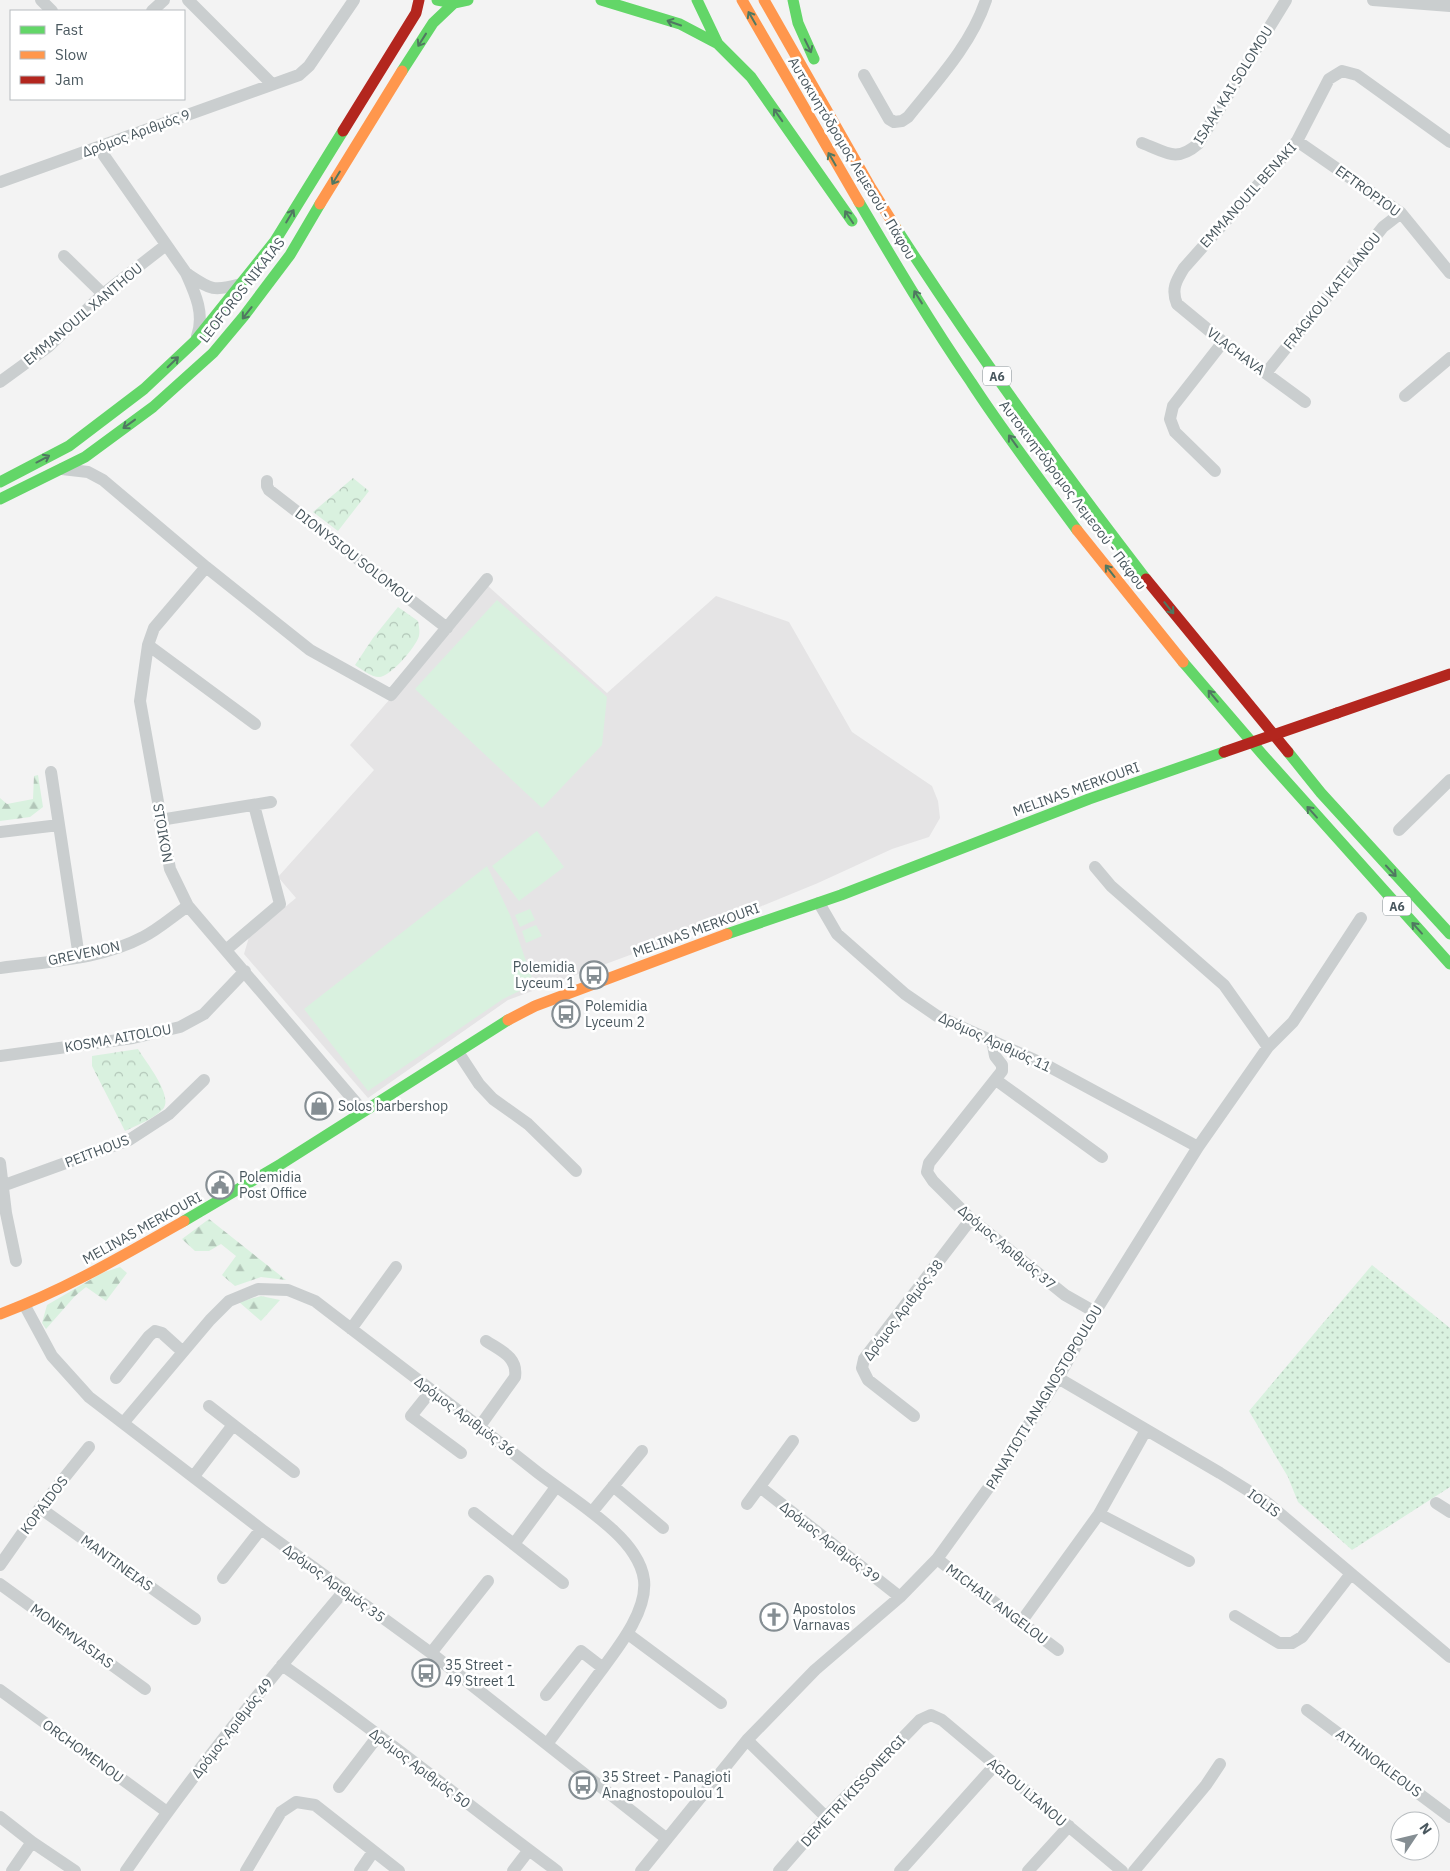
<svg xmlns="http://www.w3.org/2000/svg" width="1450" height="1871" viewBox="0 0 1450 1871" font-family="'IBM Plex Sans',sans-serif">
<defs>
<pattern id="grass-dots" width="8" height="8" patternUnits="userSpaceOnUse" patternTransform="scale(1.25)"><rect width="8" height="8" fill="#d9f1df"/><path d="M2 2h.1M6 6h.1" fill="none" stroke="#b2c6b8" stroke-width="1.8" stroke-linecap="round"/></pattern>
<pattern id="forest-firs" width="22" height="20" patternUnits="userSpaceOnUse" patternTransform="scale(1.25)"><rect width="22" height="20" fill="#d9f1df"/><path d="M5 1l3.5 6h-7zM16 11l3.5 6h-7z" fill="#b2c6b8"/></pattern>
<pattern id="park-crowns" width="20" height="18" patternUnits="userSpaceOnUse" patternTransform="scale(1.25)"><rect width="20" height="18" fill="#d9f1df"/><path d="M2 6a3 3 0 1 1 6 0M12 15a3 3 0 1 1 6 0" fill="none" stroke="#b2c6b8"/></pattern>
</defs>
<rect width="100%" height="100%" fill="#f3f3f3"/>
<path fill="#e5e4e5" d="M488,586L607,693L716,596L789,622L852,732L932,786L938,801L940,818L929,837L892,849L818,883L752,910L508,1000L368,1098L244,954L249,937L296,898L278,877L374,770L350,745Z"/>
<path fill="url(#grass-dots)" d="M1372,1265L1450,1328V1487L1352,1550L1298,1502L1288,1477L1249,1411Z"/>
<path fill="url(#forest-firs)" d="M38,775L43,807L30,817L0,821V798L7,804L33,799L34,776Z
M209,1219L286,1280L261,1277L235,1286L222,1275L236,1256L221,1244L209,1251H195L182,1239Z
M120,1267L127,1273L106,1301L86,1287L75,1296L46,1329L42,1323L47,1305L102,1273Z
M261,1296L280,1300L261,1321L239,1302Z"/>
<path fill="url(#park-crowns)" d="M353,478L369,491L338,531L313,512Z
M398,607L418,621C419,626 420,631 419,636C416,647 390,677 379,677C371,677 361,669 355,665L373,638Z
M138,1049C145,1061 174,1096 163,1109C154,1119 137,1125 125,1131L92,1066V1056Z"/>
<path fill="#d9f1df" d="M497,600L607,697L602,745L542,808L415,689Z
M537,831L564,867L519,901L492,866Z
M487,866L510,915L534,984L503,999L368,1091L304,1009Z
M530,909L535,920L520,927L515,915Z
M536,925L542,936L526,943L522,931Z"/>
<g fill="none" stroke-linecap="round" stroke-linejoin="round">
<path stroke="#cacecf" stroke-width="12" d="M41,0L52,11
M188,0L272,84
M1373,0L1450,6
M152,11L164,0
M864,75L889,119L894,122L902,121L908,117C937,81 971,45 986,0
M1297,141L1401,213L1450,273
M1142,143C1166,152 1176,163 1198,144L1286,0
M98,147L186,273C195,293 205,314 197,336
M0,182L299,75L309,66L354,0
M64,256L103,294
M186,273C210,289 212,292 241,284
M1266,373L1383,227L1401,213
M0,382L48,347L103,294L166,245
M1405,396L1450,358
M1305,402L1223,342L1177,304C1171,289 1176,281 1184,268L1297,141L1329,79L1342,71L1357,75L1450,142
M62,469L88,472L103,480L206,567L310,650L391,695L487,579
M1215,471L1175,432L1170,419L1173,406L1223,342
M267,481V486L269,490L447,628
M206,567L154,628L148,645L140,701L170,869L188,906L363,1111
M148,645L255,724
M51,772L79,957
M160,820L271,802
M1399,830L1450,780
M0,832L59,825
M1095,867L1111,886L1224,985L1268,1047
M819,903L837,934L905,994L937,1016L1048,1066L1198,1147
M227,949L280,904L254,805
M0,968C48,961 100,960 143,937C159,929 173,916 188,906
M992,1040L995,1056L1002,1065V1071L929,1163L927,1172L933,1181L971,1219L1065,1295L1095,1312
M458,1052L479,1084L493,1099L528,1124L576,1171
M0,1056L133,1038L180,1027L204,1014L245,971
M996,1080L1102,1157
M0,1163L6,1213L16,1261
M2,1186L129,1140L169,1114L204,1080
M25,1306L52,1356L89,1397L261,1529L431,1653L667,1839
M351,1329L396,1267
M116,1378L149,1336L155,1331L162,1333L183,1352
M1058,1378L1220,1473L1265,1501L1450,1657
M431,1391L411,1416L461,1453
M209,1406L294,1472
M914,1416L868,1380L862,1368L864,1359L971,1219
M124,1422L210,1320L229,1301L258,1289L288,1290L315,1301C389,1358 464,1414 537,1472C563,1492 591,1509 615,1532C628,1544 642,1562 644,1580C648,1615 611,1656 592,1683C577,1703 562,1724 547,1744
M480,1426L515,1377C518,1357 501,1351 486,1341
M194,1476L233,1425
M613,1486L663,1528
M760,1487L900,1597
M1436,1503L1450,1512
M747,1504L793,1441
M40,1508L195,1619
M592,1512L642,1451
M474,1513L563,1583
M1099,1514L1189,1561
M514,1544L556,1487
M937,1559L1058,1650
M0,1565L40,1508L89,1447
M223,1578L261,1529
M0,1584L145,1689
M1235,1616L1279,1643H1292L1302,1637L1350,1575
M1021,1622L1099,1514L1146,1430
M628,1634L721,1703
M431,1653L488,1581
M282,1665C376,1730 465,1803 557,1871
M0,1690L167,1812
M546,1695L581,1651L603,1668
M1307,1710L1450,1817
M747,1740L826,1817
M339,1787L378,1736
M0,1817L32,1842L75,1871
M12,1871L32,1842
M126,1871C193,1773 268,1681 344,1591
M246,1871L281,1812L296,1802L315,1805L399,1871
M360,1871L373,1852
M513,1871L529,1850
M641,1871L747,1740L815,1670L900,1597L937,1559L992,1483L1058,1378L1095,1312L1198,1147L1268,1047L1293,1022L1361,918
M779,1871L826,1817L920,1720L931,1715L942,1720L1122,1871
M900,1871L995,1765
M1028,1871L1069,1826
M1134,1871L1206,1785L1220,1764"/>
<path stroke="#63d668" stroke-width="11" d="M437,0L454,3L468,0
M601,0L680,24L718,44L751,77L852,221
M697,0L718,44
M793,0L798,23L814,59
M402,71L433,23L454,3
M859,202C895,263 931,324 971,382C1004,433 1041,481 1077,530
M896,228C974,349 1058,465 1146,579
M0,482L69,446L144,389L195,341L275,241L343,131
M0,499L85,457L153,407L213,353L244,316L290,255L320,204
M1183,662L1262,754L1450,964
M1288,752L1321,793L1450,934
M727,934L841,895L1089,799L1224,752
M184,1221L281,1164L508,1020"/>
<path stroke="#ff974d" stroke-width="11" d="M742,0L859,202
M764,0L871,188L896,228
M320,204L402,71
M1077,530L1183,662
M508,1020L535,1006L727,934
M0,1314C65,1290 124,1255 184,1221"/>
<path stroke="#b3261e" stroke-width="11" d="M343,131L416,13L419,0
M1146,579L1288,752
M1337,713L1450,674"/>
<path stroke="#b3261e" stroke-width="11" d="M1224,752L1337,713"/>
</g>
<defs><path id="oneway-shaft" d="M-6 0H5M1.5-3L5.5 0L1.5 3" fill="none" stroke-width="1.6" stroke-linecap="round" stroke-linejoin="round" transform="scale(1.25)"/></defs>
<g stroke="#507861">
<use href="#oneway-shaft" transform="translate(752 18) rotate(-120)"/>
<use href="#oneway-shaft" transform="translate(674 23) rotate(-161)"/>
<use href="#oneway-shaft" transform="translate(422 40) rotate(122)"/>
<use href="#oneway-shaft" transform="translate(808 46) rotate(64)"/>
<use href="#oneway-shaft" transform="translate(778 115) rotate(-125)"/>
<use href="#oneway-shaft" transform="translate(832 159) rotate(-120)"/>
<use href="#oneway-shaft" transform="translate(336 178) rotate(121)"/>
<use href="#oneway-shaft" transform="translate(290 216) rotate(-59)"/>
<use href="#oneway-shaft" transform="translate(849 217) rotate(-124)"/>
<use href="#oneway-shaft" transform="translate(918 297) rotate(-122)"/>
<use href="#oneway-shaft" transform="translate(247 313) rotate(128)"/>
<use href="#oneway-shaft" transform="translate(173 362) rotate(-44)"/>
<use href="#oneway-shaft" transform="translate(129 424) rotate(144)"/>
<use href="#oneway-shaft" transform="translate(1013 441) rotate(-126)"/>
<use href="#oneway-shaft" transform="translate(43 459) rotate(-28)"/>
<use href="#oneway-shaft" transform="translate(1110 571) rotate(-128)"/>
<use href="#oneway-shaft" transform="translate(1169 608) rotate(51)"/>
<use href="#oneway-shaft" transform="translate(1213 696) rotate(-130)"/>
<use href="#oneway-shaft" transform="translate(1312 812) rotate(-132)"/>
<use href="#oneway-shaft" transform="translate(1391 871) rotate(47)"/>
<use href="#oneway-shaft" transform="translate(1417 928) rotate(-132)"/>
</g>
<defs>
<g id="bus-ring" transform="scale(1.4375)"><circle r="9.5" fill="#fff" stroke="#858e93" stroke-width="1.5"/><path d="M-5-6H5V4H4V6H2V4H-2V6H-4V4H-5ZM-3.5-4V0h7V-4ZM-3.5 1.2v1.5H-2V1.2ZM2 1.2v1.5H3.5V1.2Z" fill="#858e93"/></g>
<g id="shop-ring" transform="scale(1.4375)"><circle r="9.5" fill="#fff" stroke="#858e93" stroke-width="1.5"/><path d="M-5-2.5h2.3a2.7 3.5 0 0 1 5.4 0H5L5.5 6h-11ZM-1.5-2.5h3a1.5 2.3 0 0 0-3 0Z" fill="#858e93"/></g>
<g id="civic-ring" transform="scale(1.4375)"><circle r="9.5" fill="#fff" stroke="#858e93" stroke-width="1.5"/><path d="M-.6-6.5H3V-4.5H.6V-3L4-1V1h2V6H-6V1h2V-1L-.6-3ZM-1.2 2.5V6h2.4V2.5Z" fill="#858e93"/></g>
<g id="church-ring" transform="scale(1.4375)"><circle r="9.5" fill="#fff" stroke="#858e93" stroke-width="1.5"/><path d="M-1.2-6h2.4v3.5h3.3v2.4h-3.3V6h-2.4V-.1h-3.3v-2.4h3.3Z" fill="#858e93"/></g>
</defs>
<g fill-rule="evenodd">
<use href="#bus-ring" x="594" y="975"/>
<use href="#bus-ring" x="566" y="1014"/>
<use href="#shop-ring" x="319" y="1106"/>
<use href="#civic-ring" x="220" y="1185"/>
<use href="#church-ring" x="774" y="1617"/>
<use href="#bus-ring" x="426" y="1673"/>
<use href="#bus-ring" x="583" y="1785"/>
</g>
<g text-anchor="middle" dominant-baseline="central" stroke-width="5" stroke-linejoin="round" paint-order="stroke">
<g fill="#fff" stroke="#808a8f" stroke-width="1">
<rect x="983" y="366.5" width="28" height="19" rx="4"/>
<rect x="1383" y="896.5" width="28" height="19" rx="4"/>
</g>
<g font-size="12" font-weight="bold" fill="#4a585f">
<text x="997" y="376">A6</text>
<text x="1397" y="906">A6</text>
</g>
<g font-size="14" fill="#4a585f" stroke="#fff">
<text transform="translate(1233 85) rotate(-58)">ISAAK KAI SOLOMOU</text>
<text transform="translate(136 133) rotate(-20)">Δρόμος Αριθμός 9</text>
<text transform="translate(852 158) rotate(59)">Αυτοκινητόδρομος Λεμεσού - Πάφου</text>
<text transform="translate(1368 191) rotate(36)">EFTROPIOU</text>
<text transform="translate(1248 195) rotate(-48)">EMMANOUIL BENAKI</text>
<text transform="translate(242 290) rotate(-52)">LEOFOROS NIKAIAS</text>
<text transform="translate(1332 291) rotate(-51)">FRAGKOU KATELANOU</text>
<text transform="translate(83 314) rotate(-40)">EMMANOUIL XANTHOU</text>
<text transform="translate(1236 351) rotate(37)">VLACHAVA</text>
<text transform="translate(1073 495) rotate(53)">Αυτοκινητόδρομος Λεμεσού - Πάφου</text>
<text transform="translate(354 556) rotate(38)">DIONYSIOU SOLOMOU</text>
<text transform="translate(1076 789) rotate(-20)">MELINAS MERKOURI</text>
<text transform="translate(163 833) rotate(80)">STOIKON</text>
<text transform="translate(696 930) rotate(-20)">MELINAS MERKOURI</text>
<text transform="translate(84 953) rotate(-12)">GREVENON</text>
<text transform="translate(118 1038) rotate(-10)">KOSMA AITOLOU</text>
<text transform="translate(995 1042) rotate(25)">Δρόμος Αριθμός 11</text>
<text transform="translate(97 1151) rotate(-21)">PEITHOUS</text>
<text transform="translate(142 1228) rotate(-29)">MELINAS MERKOURI</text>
<text transform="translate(1007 1247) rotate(40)">Δρόμος Αριθμός 37</text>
<text transform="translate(903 1310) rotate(-53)">Δρόμος Αριθμός 38</text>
<text transform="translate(1044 1397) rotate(-59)">PANAYIOTI ANAGNOSTOPOULOU</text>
<text transform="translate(465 1416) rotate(37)">Δρόμος Αριθμός 36</text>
<text transform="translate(1264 1503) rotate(37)">IOLIS</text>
<text transform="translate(44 1505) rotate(-53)">KOPAIDOS</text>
<text transform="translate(830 1542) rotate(38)">Δρόμος Αριθμός 39</text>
<text transform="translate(117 1563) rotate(36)">MANTINEIAS</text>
<text transform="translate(334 1583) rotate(36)">Δρόμος Αριθμός 35</text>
<text transform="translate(997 1604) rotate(37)">MICHAIL ANGELOU</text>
<text transform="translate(72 1636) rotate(36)">MONEMVASIAS</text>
<text transform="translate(232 1728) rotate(-52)">Δρόμος Αριθμός 49</text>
<text transform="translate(83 1751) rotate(36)">ORCHOMENOU</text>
<text transform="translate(1379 1763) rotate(37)">ATHINOKLEOUS</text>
<text transform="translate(420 1768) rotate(37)">Δρόμος Αριθμός 50</text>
<text transform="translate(853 1791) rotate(-47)">DEMETRI KISSONERGI</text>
<text transform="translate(1027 1792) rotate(40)">AGIOU LIANOU</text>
</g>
<g font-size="14" fill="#4a585f" stroke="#fff" text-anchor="start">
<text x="575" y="967" text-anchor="end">Polemidia<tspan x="575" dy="16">Lyceum 1</tspan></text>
<text x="585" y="1006">Polemidia<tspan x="585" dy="16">Lyceum 2</tspan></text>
<text x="338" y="1106">Solos barbershop</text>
<text x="239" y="1177">Polemidia<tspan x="239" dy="16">Post Office</tspan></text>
<text x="793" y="1609">Apostolos<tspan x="793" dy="16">Varnavas</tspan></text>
<text x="445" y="1665">35 Street -<tspan x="445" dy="16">49 Street 1</tspan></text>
<text x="602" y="1777">35 Street - Panagioti<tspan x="602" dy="16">Anagnostopoulou 1</tspan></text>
</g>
</g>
<rect x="10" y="10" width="175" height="90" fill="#ffffff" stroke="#b7bcbf"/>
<rect x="20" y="26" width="25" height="8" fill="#63d668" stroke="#b7bcbf"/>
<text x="55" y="35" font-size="15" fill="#4a585f">Fast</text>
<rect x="20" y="51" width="25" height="8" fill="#ff974d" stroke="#b7bcbf"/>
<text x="55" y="60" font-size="15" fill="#4a585f">Slow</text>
<rect x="20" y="76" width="25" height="8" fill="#b3261e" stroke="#b7bcbf"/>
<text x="55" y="85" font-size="15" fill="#4a585f">Jam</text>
<g transform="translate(1415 1836) rotate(55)"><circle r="24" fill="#ffffff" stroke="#b7bcbf"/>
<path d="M0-4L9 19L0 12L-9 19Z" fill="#858e93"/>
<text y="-8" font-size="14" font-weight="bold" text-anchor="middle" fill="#4a585f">N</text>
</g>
</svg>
